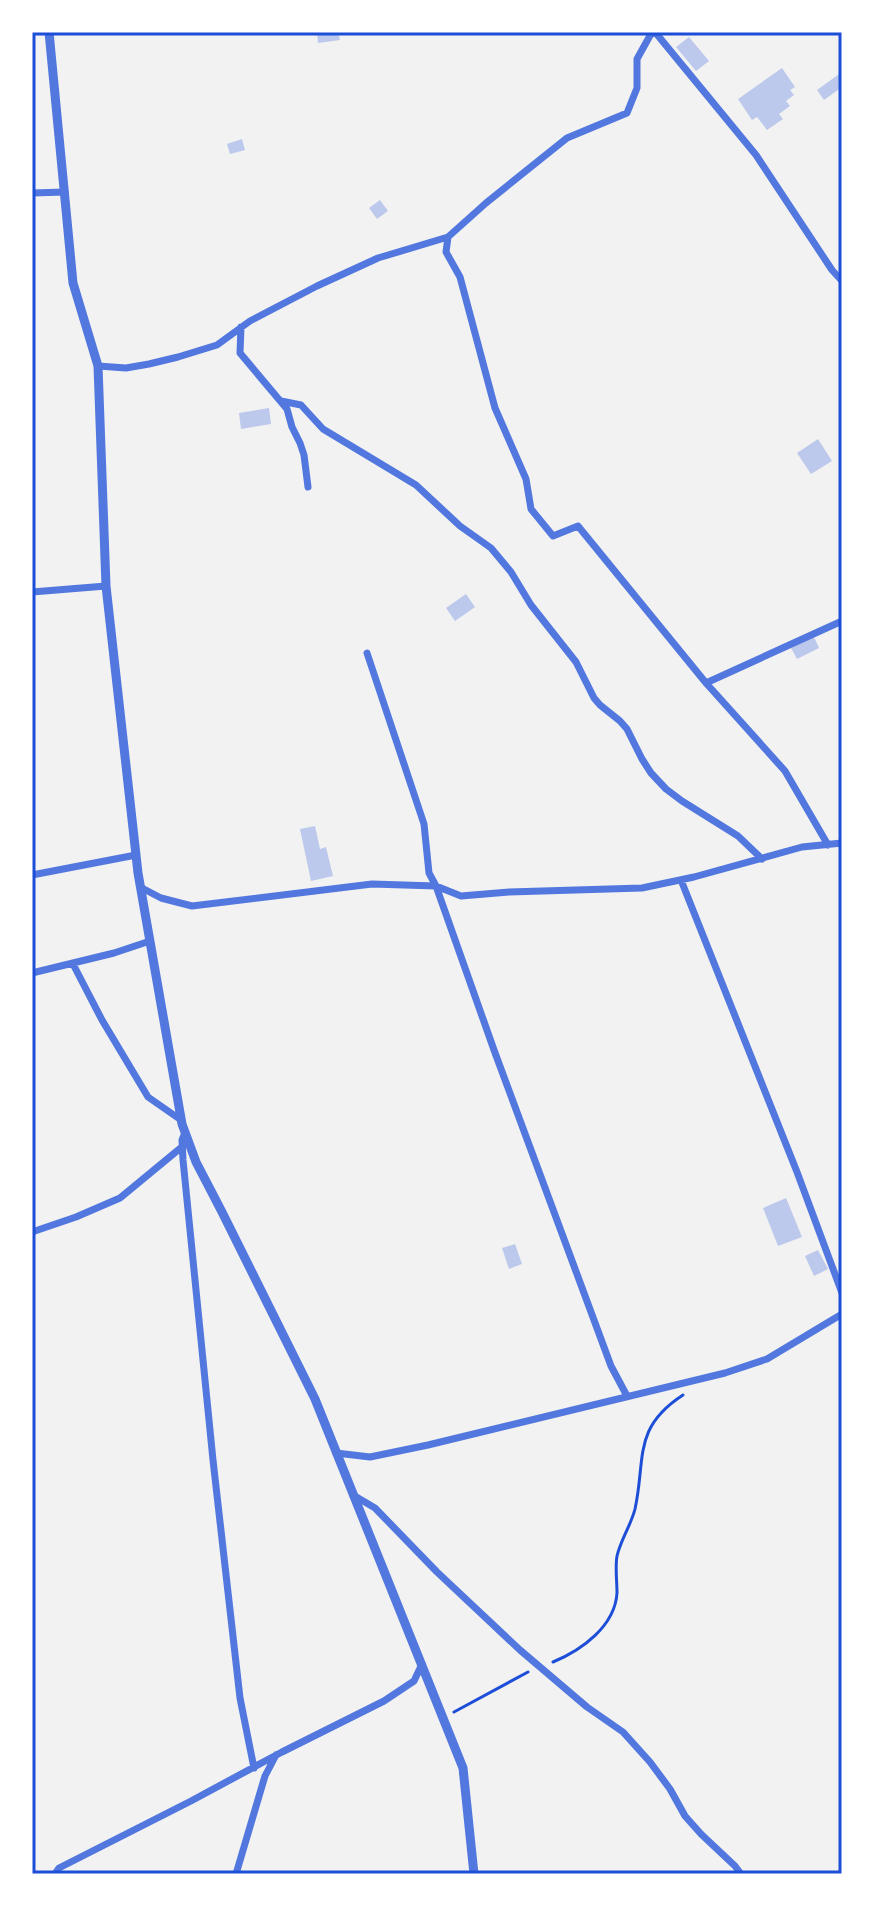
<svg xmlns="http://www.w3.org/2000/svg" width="874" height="1906" viewBox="0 0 874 1906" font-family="'IBM Plex Sans',sans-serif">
<rect width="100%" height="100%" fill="#f2f2f2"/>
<path fill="#bdc9ec" d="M317,32H338L340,40L318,43Z
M689,37L709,61L696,71L676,47Z
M782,68L795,87L790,90L794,95L786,101L790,106L779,114L783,119L767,130L757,117L752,120L738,99Z
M842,72V87L824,100L817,90Z
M242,139L245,150L230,154L227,144Z
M380,200L388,211L377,219L369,208Z
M269,408L271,424L241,429L239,413Z
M818,439L832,461L811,474L797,453Z
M466,594L475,607L455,621L446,608Z
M814,637L819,648L797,659L791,648Z
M315,826L320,849L326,847L333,876L311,881L300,829Z
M786,1198L802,1237L778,1246L763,1208Z
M515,1244L522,1264L509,1269L502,1248Z
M818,1250L828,1269L814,1276L805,1256Z"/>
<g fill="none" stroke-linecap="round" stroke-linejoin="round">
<path stroke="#1d4ed8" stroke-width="3" d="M553,1662C582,1650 615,1626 617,1593C617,1581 615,1567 617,1556C621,1539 631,1525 635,1509C646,1459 632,1428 683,1395
M454,1712L528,1672"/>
<path stroke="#5277de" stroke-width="7" d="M655,32L756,155L832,270L842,281
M32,193L65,192
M448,237L446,252L460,277L495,408L526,479L531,509L553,536L578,526L706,683L785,771L828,845
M241,327L240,353L287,409L292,427L300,443L304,455L308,487
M98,366L126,368L149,364L178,357L217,345L250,321L317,286L378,258L448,237L486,203L567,138L627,113L637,88V59L652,32
M281,401L301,405L323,429L416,485L460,526L491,548L511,572L531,605L576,662L594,698L600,705L620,721L627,729L642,759L651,773L666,789L682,801L738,836L762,859
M32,592L106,586
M367,653L424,824L429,873L436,886L494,1050L611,1366L627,1396
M706,683L842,621
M32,875L136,855
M681,880L797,1172L842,1293
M140,887L161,898L192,906L372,884L436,886L461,896L509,892L642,888L694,877L802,847L842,843
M73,964L102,1020L148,1097L181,1120
M32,973L114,953L150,941
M185,1133L182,1140L183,1160L213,1460L240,1698L254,1768
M32,1232L76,1217L120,1198L183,1146
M336,1453L370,1457L428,1445L725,1373L767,1359L842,1314
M353,1495L375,1508L437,1572L520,1650L587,1707L623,1732L650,1762L670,1789L685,1816L701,1834L735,1866L741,1874
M55,1874L59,1868L191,1801L282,1752L384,1701L414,1681L422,1664
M236,1874L265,1776L276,1755"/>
<path stroke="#5277de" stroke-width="9" d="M49,32L73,283L98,366L106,586L138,873L182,1124L196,1162L222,1212L315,1399L463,1768L474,1874"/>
</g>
<rect width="874" height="1906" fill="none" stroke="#ffffff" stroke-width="68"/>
<rect x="34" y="34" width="806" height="1838" fill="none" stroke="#1d4ed8" stroke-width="3"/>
</svg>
